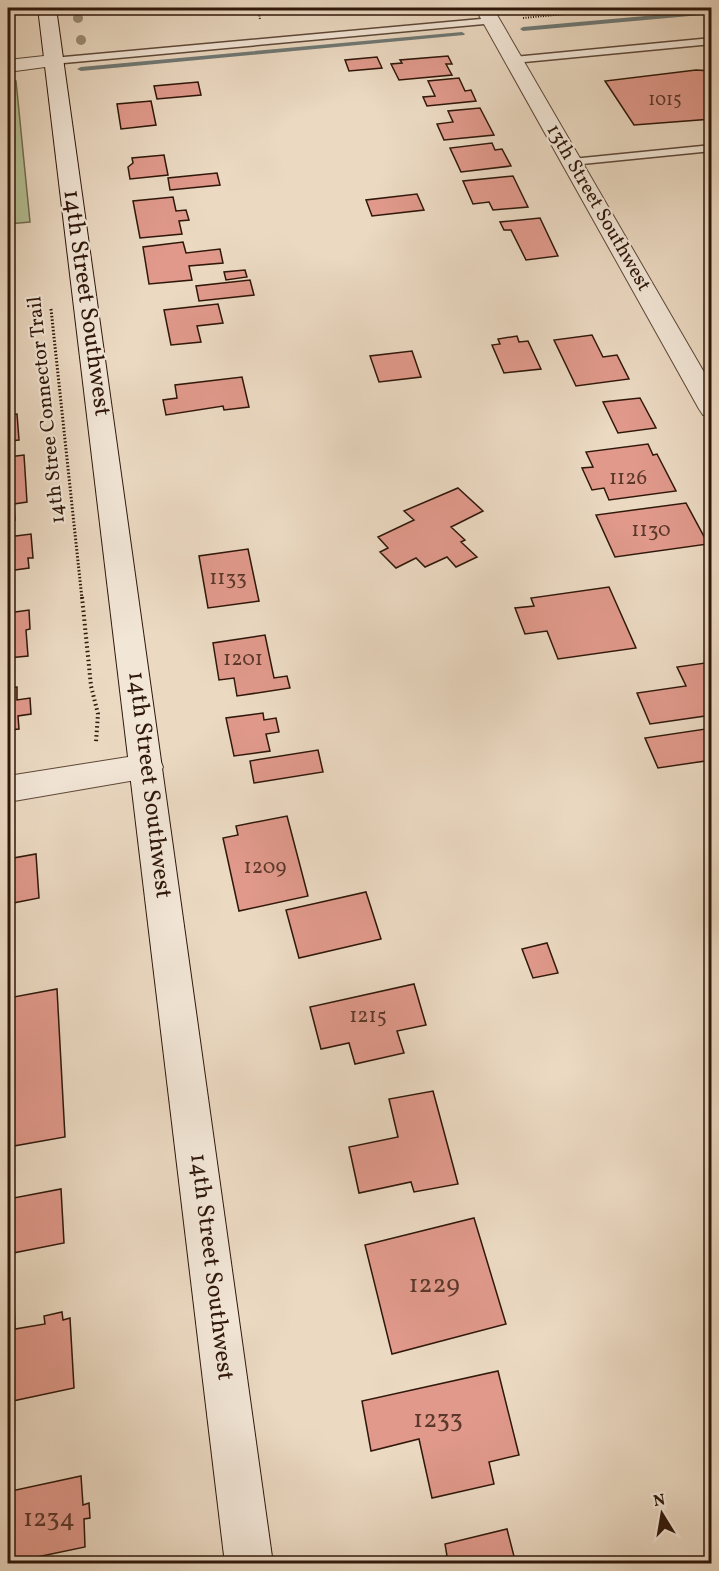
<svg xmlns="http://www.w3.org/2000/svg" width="719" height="1571" viewBox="0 0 719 1571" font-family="Vollkorn,serif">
<rect width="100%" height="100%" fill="#ebd9c2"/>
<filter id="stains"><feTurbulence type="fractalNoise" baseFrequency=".00333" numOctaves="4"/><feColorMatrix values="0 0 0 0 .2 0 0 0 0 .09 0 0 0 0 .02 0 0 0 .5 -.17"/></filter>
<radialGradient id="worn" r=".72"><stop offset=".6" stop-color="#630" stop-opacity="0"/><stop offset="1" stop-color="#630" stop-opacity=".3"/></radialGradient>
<path fill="#b4c095" stroke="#726c50" stroke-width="1.5" d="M16,81L30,222L8,224V82Z"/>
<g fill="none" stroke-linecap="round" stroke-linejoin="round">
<path fill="#6f7874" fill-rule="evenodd" d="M712,10V14L523,31L520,29L523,27Z
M462,32L465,34L464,35L81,71L77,69L81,67Z
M8,73H13L14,75L8,77Z"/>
</g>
<path fill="#e0998b" stroke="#2f170a" stroke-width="1.5" d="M448,56L452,64H446L452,75L399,80L391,64L402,63L400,60Z
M377,57L382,68L349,71L345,60Z
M696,70L712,71V119L634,125L605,81Z
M459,78L465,91L471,90L476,101L427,106L423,97L435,96L428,81Z
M198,82L201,95L157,99L154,86Z
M151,101L156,125L121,129L117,104Z
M480,108L494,135L444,140L437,124L453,122L448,111Z
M492,143L495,150L502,149L511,166L461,172L450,148Z
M164,155L168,175L130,179L128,167L133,163L132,158Z
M217,173L220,185L170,190L168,178Z
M513,176L528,207L493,210L489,202L473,204L463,181Z
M417,194L424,210L372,216L366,200Z
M173,197L176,211L186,210L189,220L179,221L182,234L140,238L133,201Z
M540,218L558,256L526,260L511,230H504L500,222Z
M183,242L186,253L220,249L223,263L189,266L192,280L149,284L143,247Z
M245,270L247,277L226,280L224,272Z
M250,280L254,295L199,301L196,286Z
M218,304L223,323L197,326L201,342L171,345L164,310Z
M592,335L603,357L617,355L629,379L576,386L554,340Z
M517,336L519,342L528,341L541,369L504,373L492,345L500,344L498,339Z
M412,351L421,377L379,382L370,356Z
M242,377L249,407L224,410L223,406L166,415L163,400L177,398L175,385Z
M640,398L656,428L618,433L603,402Z
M17,414L19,440L8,441V415Z
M648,444L653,455L657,454L676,491L609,500L604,488L592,490L582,468L593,467L586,452Z
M24,455L27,502L14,504L15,520L8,521V457Z
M458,488L483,511L451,527L465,540L461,542L477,557L456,567L447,557L425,567L416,558L396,568L380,552L388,548L378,537L414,520L404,511Z
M686,503L708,544L615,557L596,515Z
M31,534L33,558H28L29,568L8,571V537Z
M248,549L259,601L208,608L199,556Z
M609,587L636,648L558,659L547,631L525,634L515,608L534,606L531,598Z
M29,610L30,629L26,630L28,656L8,658V613Z
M265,635L274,678L287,676L290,688L237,696L234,678L219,680L213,643Z
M712,662V715L650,724L637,693L686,686L677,667Z
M17,687V700L30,698L31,714L18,716L19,729L8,730V688Z
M263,713L264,720L276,718L279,732L266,734L270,751L234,756L226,718Z
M712,728V760L658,768L645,738Z
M318,750L323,772L254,783L250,761Z
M287,816L308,896L239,911L223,838L238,835L236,826Z
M36,854L39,898L8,904V859Z
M366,892L381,939L299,958L286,910Z
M547,943L558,973L533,978L522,949Z
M414,984L426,1025L397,1031L404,1053L355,1064L349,1043L321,1049L310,1007Z
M57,989L65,1137L8,1147V998Z
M433,1091L458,1184L414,1192L411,1182L359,1193L349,1147L398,1137L389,1099Z
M61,1189L64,1243L8,1254V1199Z
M474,1218L506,1324L392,1354L365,1245Z
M14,1303L15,1329L45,1324L44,1316L62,1312L63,1320L70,1318L74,1388L8,1402V1305Z
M498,1371L519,1455L489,1462L494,1484L432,1498L419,1439L371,1451L362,1401Z
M81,1476L83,1505L89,1503L90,1518L84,1519L85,1547L13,1562L11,1491Z
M507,1529L516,1564H418L447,1556L445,1544Z"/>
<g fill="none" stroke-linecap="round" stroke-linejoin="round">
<g stroke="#5e4838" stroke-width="3">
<path id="lane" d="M492,18L497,21L495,23L53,64L48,61L53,58Z
M712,38V44L514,63L509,60L514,57Z
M712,145V151L572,165L567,162L572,159Z"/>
</g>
<g stroke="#5e4838" stroke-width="2">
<path id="street" d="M475,8H493L712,386V417L703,415L699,409Z
M53,55L60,57L63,61L60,65L8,72V60Z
M147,754L159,758L163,767L159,776L8,802V776Z"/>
</g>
<g stroke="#2f170a" stroke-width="2">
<path id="secondary" d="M38,8H56L273,1564H225Z"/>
</g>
<path stroke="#2f170a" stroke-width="2" stroke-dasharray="1 1.5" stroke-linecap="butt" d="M258,8L260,19
M523,18L630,8"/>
<path stroke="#2f170a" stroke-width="3" stroke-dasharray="1.5 2" stroke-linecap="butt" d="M51,309L82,599"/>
<path stroke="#2f170a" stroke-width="4" stroke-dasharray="1.5 3" stroke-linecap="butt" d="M82,597L91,686L98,714L96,742"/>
<use href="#lane" fill="#f2e6d7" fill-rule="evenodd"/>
<use href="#street" fill="#f2e6d7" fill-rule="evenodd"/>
<use href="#secondary" fill="#f2e6d7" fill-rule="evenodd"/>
</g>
<g fill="#9a8a74">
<circle cx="78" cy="18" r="5"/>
<circle cx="81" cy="40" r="5"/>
</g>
<g text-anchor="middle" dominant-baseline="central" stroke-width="4.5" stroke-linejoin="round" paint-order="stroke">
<g font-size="18" fill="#5b382a">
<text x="665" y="100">1015</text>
</g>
<g font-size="20" fill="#2f170a" stroke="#f2e6d7">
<text transform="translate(598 208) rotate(60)">13th Street Southwest</text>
<text transform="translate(47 410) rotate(-96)">14th Stree Connector Trail</text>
</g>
<g font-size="21" fill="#5b382a">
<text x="628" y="478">1126</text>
<text x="651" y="530">1130</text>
<text x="228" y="578">1133</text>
<text x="243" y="659">1201</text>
<text x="265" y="867">1209</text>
<text x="368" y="1016">1215</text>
</g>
<g font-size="24" fill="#2f170a" stroke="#f2e6d7">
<text transform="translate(86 303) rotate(82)">14th Street Southwest</text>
<text transform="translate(149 785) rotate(83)">14th Street Southwest</text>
<text transform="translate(211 1267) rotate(83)">14th Street Southwest</text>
</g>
<g font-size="26" fill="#5b382a">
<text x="434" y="1285">1229</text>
<text x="438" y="1420">1233</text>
<text x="49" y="1519">1234</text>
</g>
</g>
<rect width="719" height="1571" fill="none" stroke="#ebd9c2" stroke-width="30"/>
<rect x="9" y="9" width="701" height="1553" fill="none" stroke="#2f170a" stroke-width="3"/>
<rect x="15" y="15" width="689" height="1541" fill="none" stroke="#2f170a" stroke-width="1.5"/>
<g transform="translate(662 1514) rotate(349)" stroke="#f2e6d7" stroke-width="4.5" paint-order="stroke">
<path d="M0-4.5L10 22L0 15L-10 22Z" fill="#2f170a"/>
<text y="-9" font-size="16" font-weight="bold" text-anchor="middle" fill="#2f170a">N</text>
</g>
<rect width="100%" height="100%" filter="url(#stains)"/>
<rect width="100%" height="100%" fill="url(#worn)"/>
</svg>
